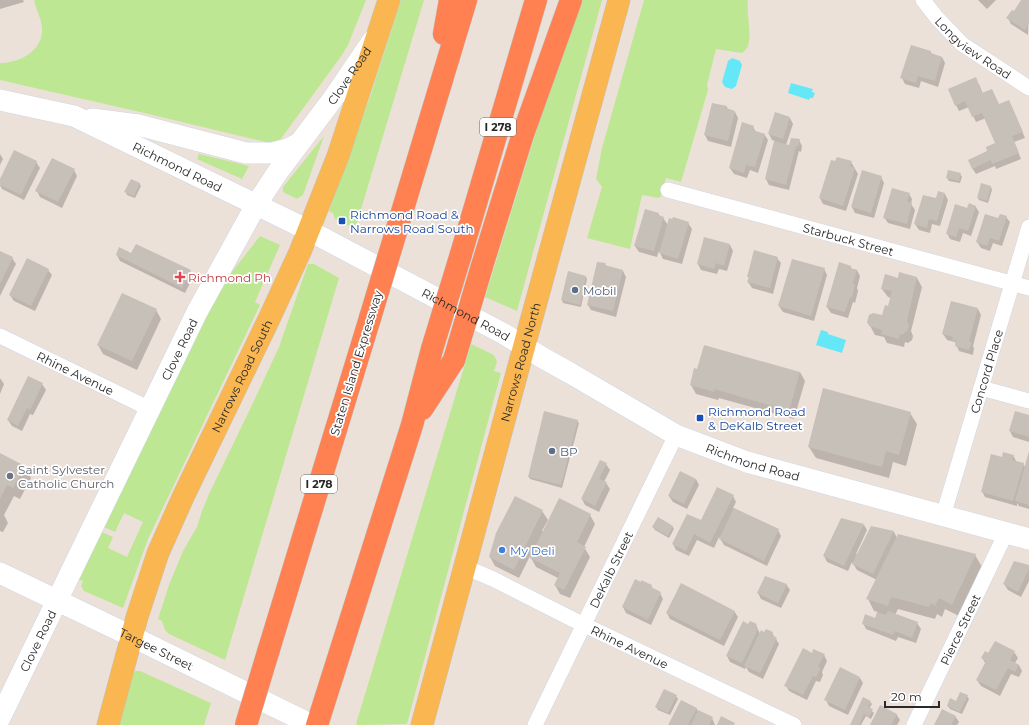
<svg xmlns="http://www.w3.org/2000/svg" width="1029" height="725" viewBox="0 0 1029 725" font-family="Montserrat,sans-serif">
<rect width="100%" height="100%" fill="#ece1d9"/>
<path fill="#bde792" d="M34,0H366L348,45L342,55L280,140L277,142L270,143L140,112L0,80V63C20,63 44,50 42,27C41,18 36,9 34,0Z
M401,0H424L355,229L335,219L333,213L329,211L370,97Z
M582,0H602L517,311L485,297L539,122Z
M644,0H748C746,14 752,32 748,46C747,49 744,51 742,53L716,49L707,85L708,90L681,182L666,178L660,198L642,195L630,249L587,238L602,187L596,179L602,148Z
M324,136L303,195L297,199L283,192V187Z
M199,154L249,166L242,179L197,159Z
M260,236L280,245L255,302L260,305L148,539L123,608L84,591L81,586L83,581L79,580L102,532L113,537L108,548L127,557L143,522L124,513L115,532L104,527L221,286Z
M308,264H314L339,278L225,660L169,634L165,630L162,621L158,619L169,585L183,551L197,527L202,511L209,494L252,405L279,347Z
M471,344L494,355L497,362L494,371L501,373L407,724L358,725L356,724Z
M135,671H140L211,703L204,725H118L133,674Z"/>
<path fill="#64e8f7" d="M732,58L740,61L742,65L736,86L732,89L725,87L722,82L728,61Z
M791,83L813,89L812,92L815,93L813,98H810L809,100L788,93Z
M821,330L828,332V334L846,340L842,353L816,345Z"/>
<path fill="#0003" d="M0,0H23L24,2L0,9Z
M978,0H996L987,9Z
M1022,0H1029L1028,35L1011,24L1008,18L1014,13Z
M931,52L932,55L942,57L945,63L938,87L921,81L919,88L905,84L902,78Z
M979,84L983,94L992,90L999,105L1012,107L1025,138L1014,142L1021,159L996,169L995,166L976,174L972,168L996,144L986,118L976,122L969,107L959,111L956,105Z
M713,104L727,107L728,110L735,112L738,118L731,147L708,141L705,135Z
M790,118L793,124L786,145L790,146L799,140L802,146L801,152L799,151L789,190L769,185L766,179L775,141L772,140L769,134Z
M753,127L756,132L764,134L768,140L758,173L750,170L747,178L734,174L730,168Z
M0,154L3,159L0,165Z
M36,162L40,168L24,200L2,189L0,185V181Z
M851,162L858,174L846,211L823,204L820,198Z
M74,170L77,176L62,208L40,197L37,191Z
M960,174L962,177L960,183L949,181L947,178Z
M881,177L884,183L874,218L855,213L852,207Z
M139,183L141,186L135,198L127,195L126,192Z
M991,187L992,190L988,203L979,200L978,198Z
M909,194L912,199L911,204L915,210L910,229L888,223L884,217Z
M945,194L948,200L940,226L932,224L930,233L919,230L915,224L936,200Z
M975,206L979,212L971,236L963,233L960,242L950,239L947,233L968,210Z
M658,214L660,216L663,218L668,225L688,223L692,229L682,264L663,259L659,251L657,257L639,252L635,246Z
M1006,217L1010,222L1002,246L993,243L990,251L981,248L977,242L999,220Z
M705,238L730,245L733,251L727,271L719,269L717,274L701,270L698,264Z
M0,252L12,258L16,264L0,296Z
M117,255L190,271L193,277L185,293L120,261Z
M777,258L781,263L773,294L752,288L748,282L749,279L748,276Z
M605,264L607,267L623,271L626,277L616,317L591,310L588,305Z
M850,266L852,269L857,270L860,276L857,288L858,291L855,303L853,302L848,318L831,313L827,307Z
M824,269L827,275L814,321L783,312L779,306Z
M48,270L52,275L35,311L14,301L10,295Z
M569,273L586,277L587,279L581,307L563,303L562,300Z
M900,274L917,278L922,287L911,331L913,336L912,340L908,343L905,342L904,347L887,343L884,337L875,335L868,322L883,316L889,307L891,298L888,297L882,289L898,279Z
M978,309L981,315L973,346L974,348L973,355L959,351L955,342L947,340L943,334Z
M156,310L161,319L137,370L103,354L98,345Z
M697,370L800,372L805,381L794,419L719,398L718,400L696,394L691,385Z
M0,378L4,384L0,394Z
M42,384L46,390L33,415L30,414L22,431L12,426L8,420Z
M910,413L917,424L906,466L893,462L889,478L816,458L809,447Z
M1016,413L1029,417V442L1013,437L1010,431Z
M577,421L579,423L562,488L530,479L529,477Z
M1029,453V509L1019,506L1017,503V506L985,497L982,491L1002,458L1013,455L1016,461L1023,464L1025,467Z
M0,454L24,467L31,478L20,499L14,496L4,515L8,523L3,532L0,531Z
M606,464L610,470L604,482L606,483L610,489L599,512L585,505L582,499Z
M696,479L699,485L687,509L673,502L669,496Z
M733,496L736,502L733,508L778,530L781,536L767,566L724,545L719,537L714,548L697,540L689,556L676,550L673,544Z
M542,511L548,520L542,531L544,532L590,515L595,524L584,547L590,557L570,598L560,594L555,585L558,578L536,567L530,556L519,578L495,566L490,557Z
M864,525L867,530L856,554L858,555L871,527L894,532L897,538L975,555L982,567L959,616L945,609L942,617L937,614L935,619L898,609L895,615L917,623L921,629L916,643L898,637L896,641L866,629L863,623L876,619L878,612L874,611L868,599L877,580L857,570L852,562L848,571L827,562L824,556Z
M672,526L674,529L669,538L655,530L653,527Z
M1029,566V581L1021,597L1008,590L1004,584Z
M786,584L790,590L781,608L761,599L758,593Z
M651,586L654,590L660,593L663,599L651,625L626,613L623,607Z
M734,611L738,617L724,646L670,619L667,613Z
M748,625H756L760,634L772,633L779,644L763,679L749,672L746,667L745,669L730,662L727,656Z
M1014,652L1018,658L1015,663L1019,665L1022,671L1019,677L1011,674L1000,696L981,686L977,680L986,664L982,658L989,654Z
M812,654L824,655L827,661L822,672L823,675L820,682L816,681L807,700L789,691L786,686Z
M860,678L863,683L848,715L829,706L826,700Z
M676,696L678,699L670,715L658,710L656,707Z
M967,696L969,699L962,714L950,709L948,706Z
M870,702L872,704L869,709L874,713L871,719L866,716L861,725H851Z
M696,708L698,711L712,718L715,725H670Z
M896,714L900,720L897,725H871Z
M955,716L959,722L957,725H935Z"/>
<path fill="#c7c0b8" d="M1021,0H1029V24L1025,30L1006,18L1012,10L1014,11Z
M911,45L931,51V53L942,57L935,81L918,76L916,83L900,78Z
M976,77L982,93L992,89L999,104L1009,100L1023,132L1012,136L1019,153L992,164L991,160L972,169L968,160L987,151L986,147L995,143L982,113L972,117L965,101L955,106L948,89Z
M712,103L727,106L726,108L735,111L728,141L704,135Z
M775,112L790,117L783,139L768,134Z
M742,122L754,126L753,130L765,134L755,167L746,165L744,173L729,168Z
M791,138L800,139L798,147L796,146L786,185L765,179L774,141L789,145Z
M14,150L37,161L21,195L0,185V179Z
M837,157L852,161L850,166L855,168L843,206L819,198L831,160L835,161Z
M52,158L75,169L58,202L35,191Z
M862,170L882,176L871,213L851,207Z
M948,170L961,173L959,181L946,178Z
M131,179L140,183L134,196L124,192Z
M981,183L991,186L987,201L977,198Z
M892,188L910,193L907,202L912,203L907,224L883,218Z
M938,191L945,193L937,221L929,219L927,228L914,224L923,195L936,198Z
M969,203L976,206L968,231L959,228L956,237L946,234L955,204L967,208Z
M645,209L659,213L658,215L664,217L654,251L634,246Z
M985,214L998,218L1000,214L1007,216L999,241L990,238L987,246L976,242Z
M673,217L689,222L678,259L659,253L669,218L672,219Z
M704,237L730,244L724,266L716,263L714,269L697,264Z
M136,244L191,270L182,288L116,255L119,247L131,253Z
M754,250L778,257L770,288L747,282L749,277H747Z
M0,251L13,257L0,284Z
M27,258L49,269L31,306L9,295Z
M792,259L825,268L811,316L778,306Z
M597,262L606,263L605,265L623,270L613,311L587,305Z
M839,262L851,266L850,268L857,270L853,283L855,284L852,298L850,297L845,312L826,307Z
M568,271L586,276L580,305L561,300Z
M899,272L917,277L907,321L909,326L907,331L902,335L900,334L899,339L881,334L882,330L869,326L867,322L869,315L873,313L882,315L885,305L888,306L892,291L881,289L885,274L898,278Z
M122,293L157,309L132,361L97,345Z
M951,301L978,308L969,341L972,342L969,350L955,346L956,341L952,340L953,337L942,334Z
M704,345L800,372L789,411L714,389V392L690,385L694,368L697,369Z
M28,376L43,383L30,410L27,408L18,426L7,420Z
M823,388L911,412L899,455L886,451L882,467L808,447Z
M544,411L578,420L561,485L528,477Z
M1015,411L1029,415V437L1009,431Z
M1029,451V505L1015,501Z
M1003,452L1014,455L1012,460L1024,463L1013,501L981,492L991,454L1002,457Z
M0,453L25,466L13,488L7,485L0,499Z
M600,460L607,463L599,479L607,482L595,506L581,499Z
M680,471L696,479L684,504L668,496Z
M717,487L734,495L710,543L694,534L686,551L672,544L687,514L701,520Z
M515,496L543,510L514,570L489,557L496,533Z
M559,498L591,514L577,542L586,547L564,590L554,585L560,573L530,558Z
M734,508L779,529L764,561L719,539Z
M658,517L673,526L668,536L652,527Z
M841,518L864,524L844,566L823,556Z
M871,526L894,531L873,574L852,564Z
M898,534L976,554L952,605L939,598L935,606L931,603L929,607L891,597L888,606L866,599Z
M1014,561L1029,565V569L1018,592L1003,584Z
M765,576L787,584L778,603L757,593Z
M635,579L641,582V580L652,585L651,587L661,592L648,620L622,607Z
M681,583L735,611L720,640L666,613Z
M888,611L918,622L912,638L895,631L893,635L862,624L865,614L875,618L877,612L886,615Z
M743,621L748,624L750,621L757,624L755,627L758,629L742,663L726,656Z
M766,629L773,632L772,635L777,638L760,673L744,666L761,630L764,632Z
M995,641L1015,651L1010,660L1019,665L1015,672L1008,668L996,690L976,680L986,661L981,658L985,651L988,653Z
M803,648L812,653L813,649L825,654L818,667L821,668L816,677L813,676L803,695L784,686Z
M840,667L860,677L845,710L824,700Z
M664,689L677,695L668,713L655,707Z
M960,692L968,695L960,712L947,706L950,698L956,701Z
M863,697L871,701L868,707L873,709L869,717L864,714L859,725H850Z
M681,700L697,708L688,725H668Z
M880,705L897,714L891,725H870Z
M942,709L956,716L951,725H934Z
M698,710L713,717L709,725H691Z
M721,716L735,723L734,725H717Z"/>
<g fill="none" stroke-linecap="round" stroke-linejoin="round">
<g stroke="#cfd6e3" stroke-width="16">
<g id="street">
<path id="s1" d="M923,0L937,18L962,44L1029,88"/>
<path id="s2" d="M668,190L1029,288"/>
<path id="s3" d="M0,336L150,409"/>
<path d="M981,388L1029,401"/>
<path id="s4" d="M943,516L1029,227"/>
<path id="s5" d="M465,567L493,579L574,620L794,725"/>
<path id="s6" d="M535,725L676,435"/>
<path id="s7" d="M914,725L1006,533"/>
</g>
</g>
<g stroke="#cfd6e3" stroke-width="22">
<g id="secondary">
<path id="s8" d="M0,100L74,116L308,230L504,334L543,358L570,373L676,435L747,462L1029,539"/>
<path d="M92,119L138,125L246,153H272L288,149L298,144"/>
<path id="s9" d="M0,573L131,636L312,725"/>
<path id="s10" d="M0,718L197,312L256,205L277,173L335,96L373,40"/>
</g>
</g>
<g stroke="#c3c3c3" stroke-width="23">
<g id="primary">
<path id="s11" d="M108,725L137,617L158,553L184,495L269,319L300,252L338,156L389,0"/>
<path id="s12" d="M422,725L531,321L619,0"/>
</g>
</g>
<g stroke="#c3c3c3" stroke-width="23">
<path id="highway" d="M444,34L450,0
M399,222L466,0
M461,254L536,0
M482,266L523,134L571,0
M422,409L454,360
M269,649L370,318
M317,725L412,425L432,349"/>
</g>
<use href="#street" stroke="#fff" stroke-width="15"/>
<use href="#secondary" stroke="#fff" stroke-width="21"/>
<use href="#primary" stroke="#fab751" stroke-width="22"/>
<use href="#highway" stroke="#ff8152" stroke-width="22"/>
<g stroke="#c3c3c3" stroke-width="23" stroke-linecap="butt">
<path id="highway-bridge" d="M370,318L399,222
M432,349L461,254
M454,360L482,266
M246,725L269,649"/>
</g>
<use href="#highway-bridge" stroke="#ff8152" stroke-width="22"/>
</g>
<g fill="#1a4fb4" stroke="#fff" stroke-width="1.5">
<rect x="338" y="217" width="8" height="8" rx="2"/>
<rect x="696" y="414" width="8" height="8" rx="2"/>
</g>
<path fill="#e0444e" stroke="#fff" stroke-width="1.5" d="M178 271h4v4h4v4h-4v4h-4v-4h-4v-4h4z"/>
<g fill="#5c6f8a" stroke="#fff" stroke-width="1.5">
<circle cx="575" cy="290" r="4"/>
<circle cx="552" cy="451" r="4"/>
</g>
<circle fill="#6b7280" stroke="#fff" stroke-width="1.5" cx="10" cy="476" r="4"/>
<circle fill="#3f7fe0" stroke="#fff" stroke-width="1.5" cx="502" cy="550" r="4"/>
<g text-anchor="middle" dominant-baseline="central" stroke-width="3.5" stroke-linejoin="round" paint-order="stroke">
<g fill="#fff" stroke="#696969" stroke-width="1">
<rect x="480" y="118" width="36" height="18" rx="3"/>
<rect x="301" y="475" width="36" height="18" rx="3"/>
</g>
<g font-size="11" font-weight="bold" fill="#292929">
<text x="498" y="127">I 278</text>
<text x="319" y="484">I 278</text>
</g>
<g font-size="12" fill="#292929" stroke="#fff">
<text stroke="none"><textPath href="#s1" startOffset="70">Longview Road</textPath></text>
<text stroke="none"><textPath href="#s10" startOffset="733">Clove Road</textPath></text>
<text stroke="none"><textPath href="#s8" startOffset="191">Richmond Road</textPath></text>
<text stroke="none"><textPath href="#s2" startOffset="187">Starbuck Street</textPath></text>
<text stroke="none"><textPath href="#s8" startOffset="515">Richmond Road</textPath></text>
<text stroke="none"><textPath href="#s10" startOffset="410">Clove Road</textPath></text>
<text stroke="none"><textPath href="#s12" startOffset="376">Narrows Road North</textPath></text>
<text transform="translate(356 363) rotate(-73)">Staten Island Expressway</text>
<text stroke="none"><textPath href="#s4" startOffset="151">Concord Place</textPath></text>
<text stroke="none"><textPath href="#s3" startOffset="84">Rhine Avenue</textPath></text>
<text stroke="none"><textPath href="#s11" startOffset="375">Narrows Road South</textPath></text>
<text stroke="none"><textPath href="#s8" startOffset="839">Richmond Road</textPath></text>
<text stroke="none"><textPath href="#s6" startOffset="173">DeKalb Street</textPath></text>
<text stroke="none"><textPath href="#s7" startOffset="106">Pierce Street</textPath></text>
<text stroke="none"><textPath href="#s10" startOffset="86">Clove Road</textPath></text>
<text stroke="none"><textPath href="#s5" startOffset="183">Rhine Avenue</textPath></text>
<text stroke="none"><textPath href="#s9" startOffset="174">Targee Street</textPath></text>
</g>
<g font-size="12" fill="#164399" stroke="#fff" text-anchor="start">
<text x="350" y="214">Richmond Road &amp;<tspan x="350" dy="14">Narrows Road South</tspan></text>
<text x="708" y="411">Richmond Road<tspan x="708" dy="14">&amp; DeKalb Street</tspan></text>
</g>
<g font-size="12" fill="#be3a42" stroke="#fff" text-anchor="start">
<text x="188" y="277">Richmond Ph</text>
</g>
<g font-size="12" fill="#4e5e75" stroke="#fff" text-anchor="start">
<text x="583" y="290">Mobil</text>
<text x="560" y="451">BP</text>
</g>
<g font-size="12" fill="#5b616d" stroke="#fff" text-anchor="start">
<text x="18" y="469">Saint Sylvester<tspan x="18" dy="14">Catholic Church</tspan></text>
</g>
<g font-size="12" fill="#366cbe" stroke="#fff" text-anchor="start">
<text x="510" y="550">My Deli</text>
</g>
</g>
<path d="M885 701v6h54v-6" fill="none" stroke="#292929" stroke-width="2"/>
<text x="891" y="701" font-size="12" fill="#292929" stroke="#ffffff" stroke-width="3" paint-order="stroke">20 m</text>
</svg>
